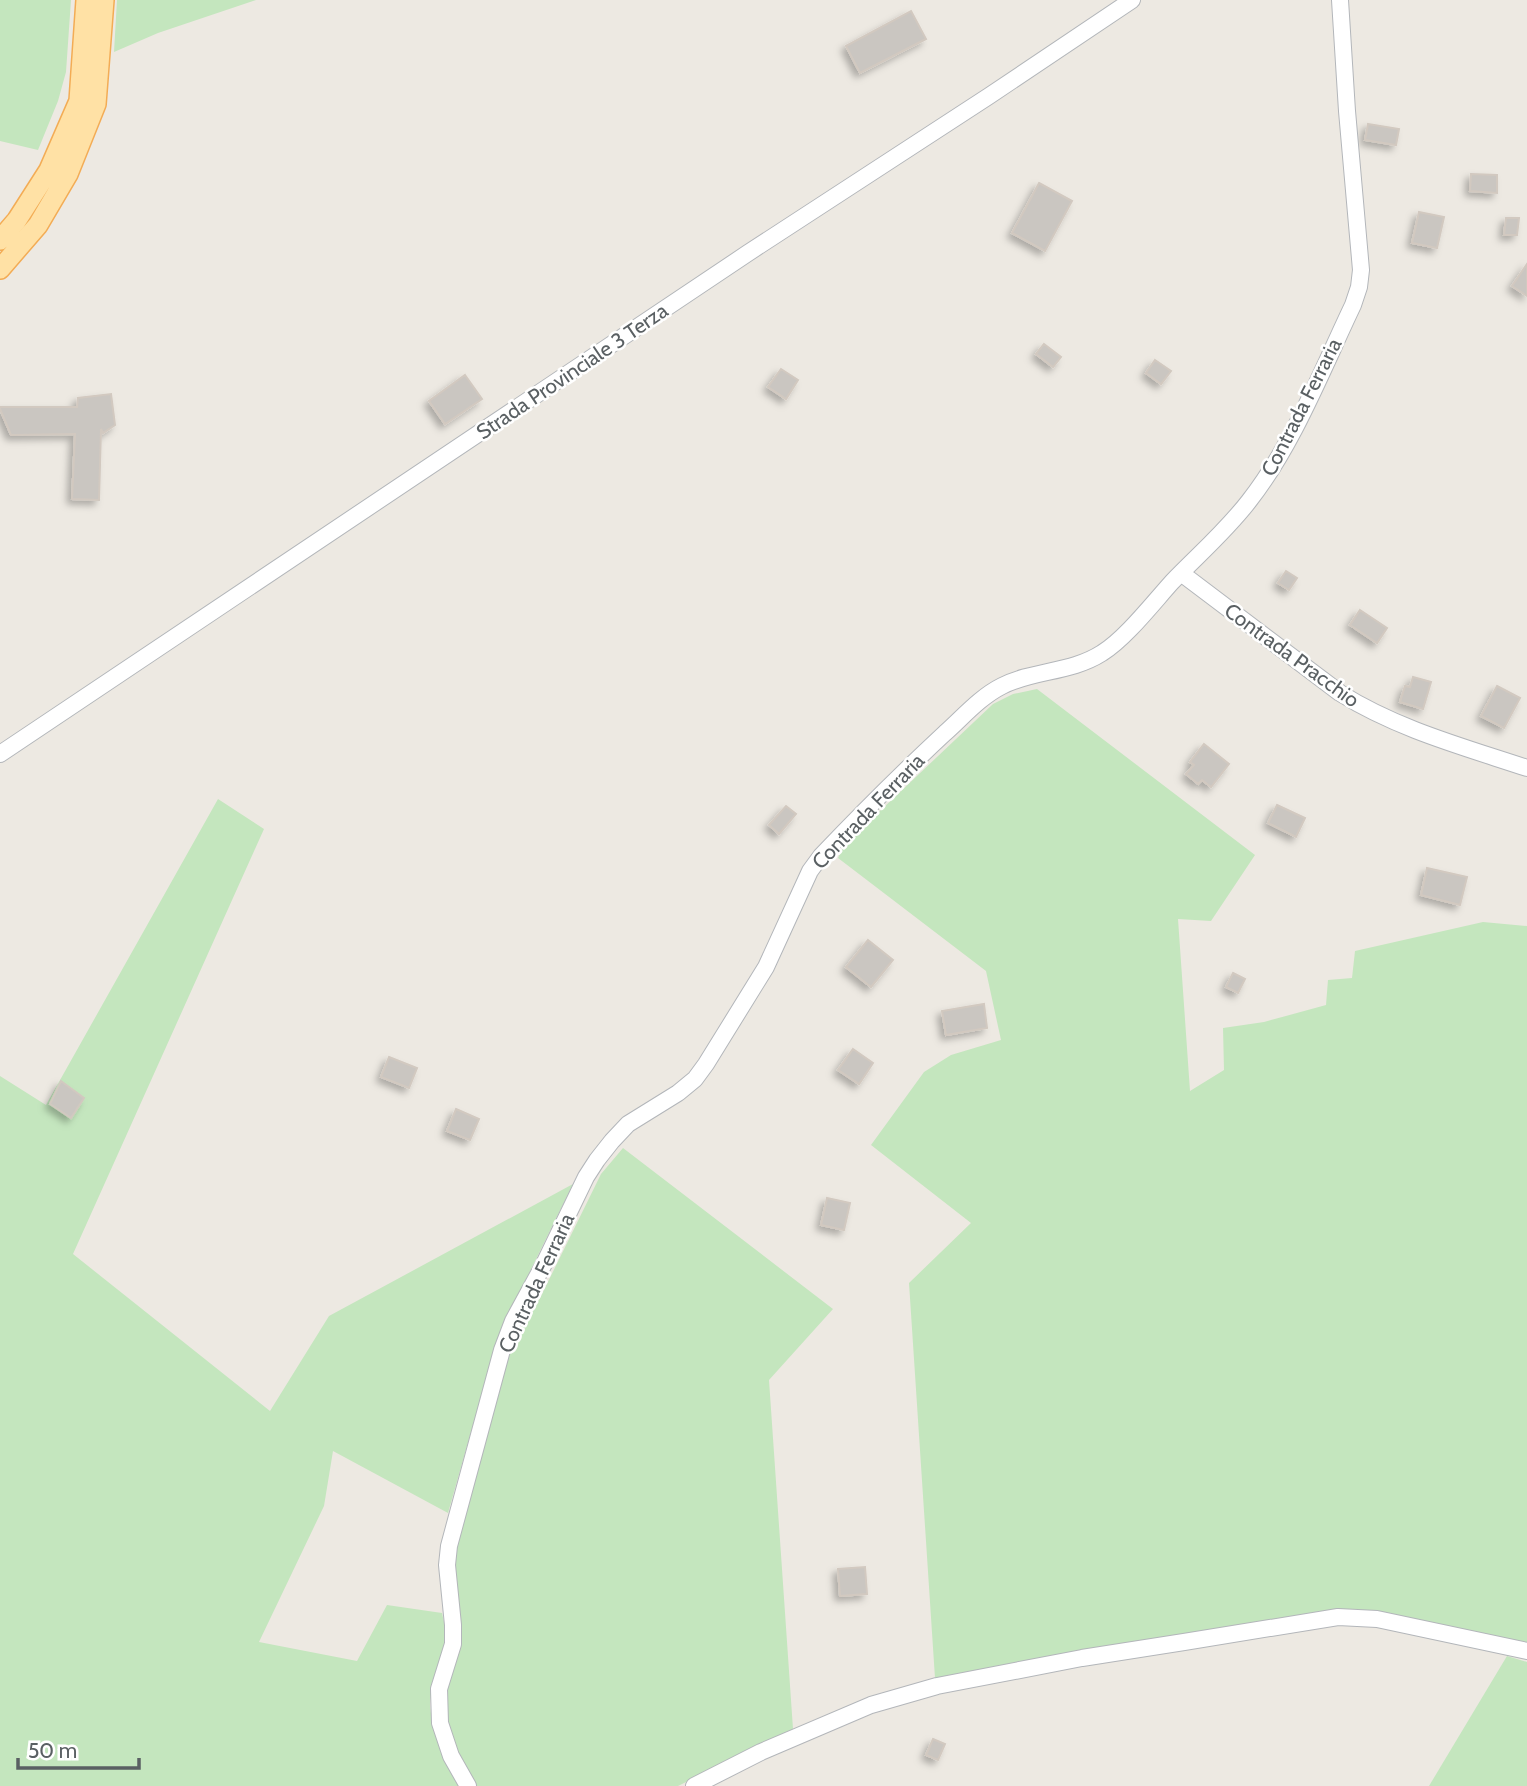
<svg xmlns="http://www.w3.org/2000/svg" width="1527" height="1786" viewBox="0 0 1527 1786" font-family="Cabin,sans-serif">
<defs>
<filter id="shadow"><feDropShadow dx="-4.5" dy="4.5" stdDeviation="3.5" flood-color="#0004"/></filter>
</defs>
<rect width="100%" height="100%" fill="#ede9e2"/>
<path fill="#c4e6be" d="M0,0H71L66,72L58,101L38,150L0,141Z
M117,0H256L158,33L114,52Z
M1037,689L1255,855L1211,921L1178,919L1190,1091L1224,1070L1223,1028L1264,1022L1326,1005L1328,980L1352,978L1355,951L1483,922L1527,926V1646L1377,1613L1171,1636L935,1678L909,1283L971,1223L871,1145L924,1072L951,1055L1001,1040L986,971L838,858L844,845L993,704L1013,694Z
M218,799L264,829L73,1254L270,1411L329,1316L573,1184L509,1314L495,1347L448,1513L333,1451L324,1506L259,1642L357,1661L387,1605L442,1613C443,1619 446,1627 446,1634C446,1658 431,1680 430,1704C430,1726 453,1765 463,1786H0V1076L46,1105Z
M623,1148L833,1309L769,1380L793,1729L678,1786H475L458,1752L448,1726L445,1690L453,1566L454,1548L509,1353L522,1325L540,1298L601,1174Z
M1507,1656L1527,1662V1786H1429Z"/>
<path fill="#cac6c1" stroke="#d2c9c0" stroke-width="2" filter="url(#shadow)" d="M911,11L926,39L860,73L846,46Z
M1368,124L1399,129L1396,145L1365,140Z
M1471,174L1497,175V193L1470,191Z
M1039,183L1072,201L1045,251L1012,233Z
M1419,212L1444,217L1437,248L1412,243Z
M1506,218H1519L1517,235H1504Z
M1527,264V296L1512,286Z
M1044,344L1061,357L1053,367L1036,354Z
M1155,360L1171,371L1161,384L1146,373Z
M781,369L798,380L786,399L768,387Z
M465,375L482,399L445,424L429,401Z
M111,394L115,425L103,433L101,429L99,500L72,499L75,434L11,435L0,409V407H77L78,398Z
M1286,571L1297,578L1289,590L1278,583Z
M1360,610L1387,628L1377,643L1350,625Z
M1413,677L1431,682L1423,709L1400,702L1405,686L1410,687Z
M1497,686L1520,698L1504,728L1481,716Z
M1204,744L1229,764L1211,787L1202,780L1198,784L1186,774L1194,765L1190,762Z
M1277,805L1305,818L1296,837L1268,823Z
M786,806L796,814L779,834L769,825Z
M1427,868L1467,877L1460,905L1421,895Z
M868,940L893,960L871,987L846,967Z
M1233,973L1245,979L1238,993L1226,987Z
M984,1004L987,1028L946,1035L942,1011Z
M853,1049L873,1063L859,1084L838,1070Z
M389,1057L417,1068L409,1088L381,1077Z
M61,1081L84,1098L71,1118L50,1104Z
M456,1109L479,1119L470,1140L447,1131Z
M827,1198L850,1203L844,1230L821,1225Z
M865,1567L867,1594L840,1596L838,1569Z
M933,1739L945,1744L938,1760L926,1755Z"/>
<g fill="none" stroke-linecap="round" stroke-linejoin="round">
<g stroke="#b3b6ba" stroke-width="18">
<path id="minor" d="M1181,573L1340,693C1397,729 1464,747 1527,768
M0,754L748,253L989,96L1132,0
M468,1786L451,1756L440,1723L439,1689L453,1644V1625L447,1565L449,1546L502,1350L513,1321L544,1264L586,1177L597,1160L612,1141L628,1124L678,1093L695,1079L706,1064L766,967L810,871L821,856C861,814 902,773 945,733C963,717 980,697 1002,686C1033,670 1071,673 1102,653C1125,639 1153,603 1172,582C1198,555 1226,531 1249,501C1293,445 1322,370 1353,305L1359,287L1361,270L1347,111L1340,0
M694,1786L761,1752L871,1705L937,1686L1082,1658L1184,1642L1338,1617L1377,1619L1527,1651"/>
</g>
<g stroke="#f3ac55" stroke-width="22">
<path id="major" d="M0,240L17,220L49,170L79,101L86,0
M0,269L38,225L68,174L96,104L104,0"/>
</g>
<use href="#minor" stroke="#fff" stroke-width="16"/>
<use href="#major" stroke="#ffe1a5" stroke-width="19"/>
</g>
<g text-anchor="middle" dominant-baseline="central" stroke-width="5" stroke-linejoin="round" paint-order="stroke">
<g font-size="21" fill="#5a6063" stroke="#fff">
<text transform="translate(572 371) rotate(-34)">Strada Provinciale 3 Terza</text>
<text transform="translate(1301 407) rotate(-63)">Contrada Ferraria</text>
<text transform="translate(1292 655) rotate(36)">Contrada Pracchio</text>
<text transform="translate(868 811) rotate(-46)">Contrada Ferraria</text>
<text transform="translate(536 1283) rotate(-65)">Contrada Ferraria</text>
</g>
</g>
<path d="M18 1758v10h121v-10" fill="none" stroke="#5a6063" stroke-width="3.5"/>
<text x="28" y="1758" font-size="21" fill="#5a6063" stroke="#ffffff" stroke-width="5" paint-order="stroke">50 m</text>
</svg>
